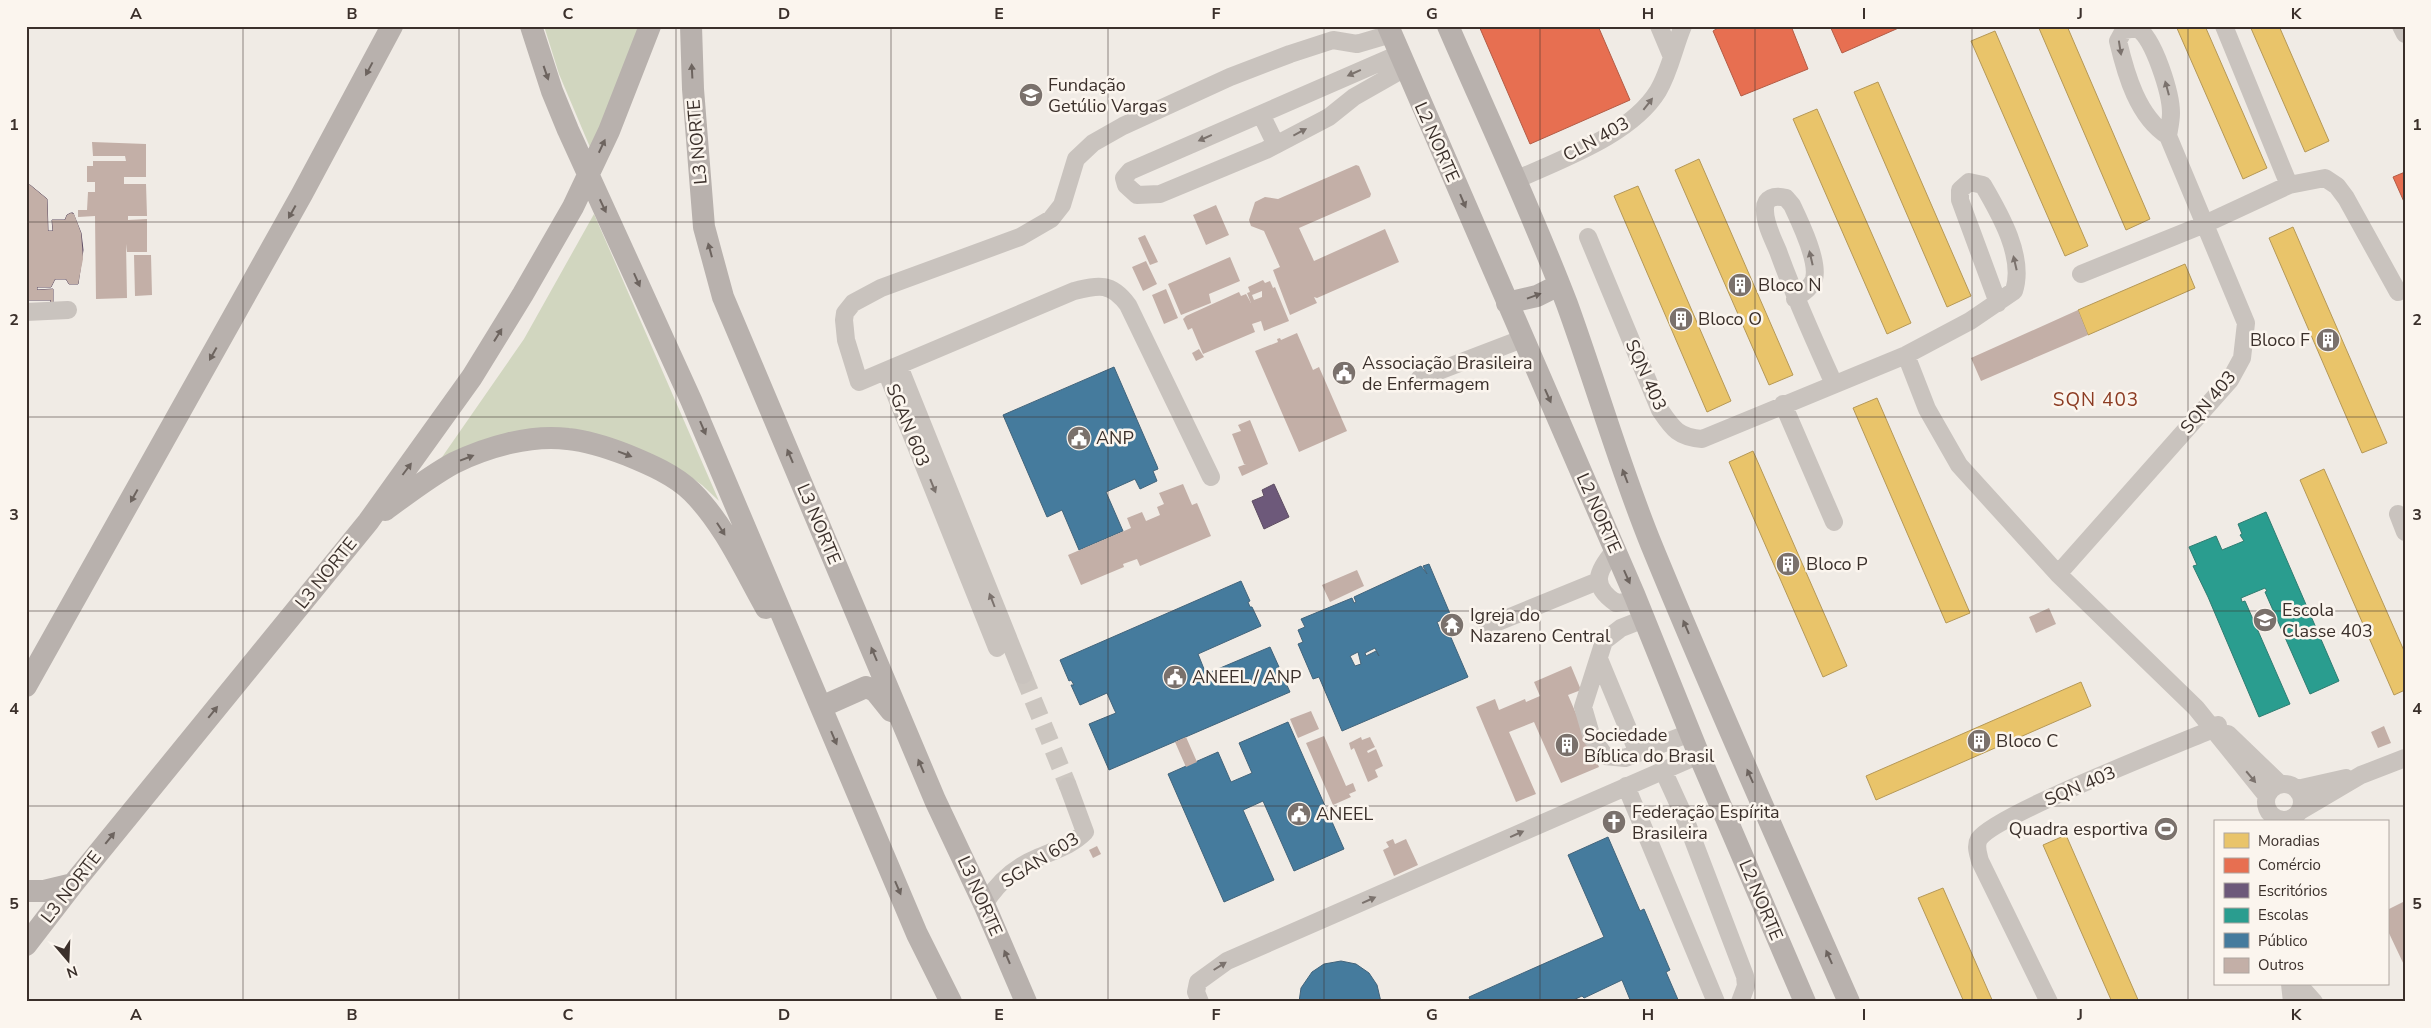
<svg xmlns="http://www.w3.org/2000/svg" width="2431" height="1028" viewBox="0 0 2431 1028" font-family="'Nunito Sans',sans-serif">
<rect width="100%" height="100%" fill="#f0ebe5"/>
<path fill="#d1d6bf" d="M544,26H645L592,152L559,74Z
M594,214L719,501L702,485L685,473L584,435L431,473L524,339Z"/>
<path fill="#e9c46a" stroke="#b59857" d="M2038,26H2067L2150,219L2126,230Z
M2176,26H2205L2267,168L2243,179Z
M2250,26H2279L2329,141L2305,152Z
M1995,31L2088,246L2065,256L1971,41Z
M1878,82L1971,296L1947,307L1854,92Z
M1817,109L1911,323L1887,334L1793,119Z
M1699,159L1793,375L1769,385L1675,170Z
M1638,186L1731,401L1707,412L1614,196Z
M2293,227L2387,443L2362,453L2269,238Z
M2185,264L2195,288L2088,335L2078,310Z
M1877,398L1970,613L1946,623L1853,408Z
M1753,451L1847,666L1823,677L1729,462Z
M2324,469L2405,653V690L2394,695L2300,480Z
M2081,682L2091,706L1876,800L1866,776Z
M2066,835L2139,1002H2112L2043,845Z
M1943,888L1993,1002H1964L1918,898Z"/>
<path fill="#e76f51" stroke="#b35c46" d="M1479,26H1598L1630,100L1530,144Z
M1721,26H1791L1808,69L1741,96L1713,31Z
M1830,26H1903L1842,53Z
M2405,172V204L2393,177Z"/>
<path fill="#6d597a" stroke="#5e4d62" d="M26,185H30L47,199L48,231H53L52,220H65L67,215L71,213H73L81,233L83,250L78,284H69L66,279H55L51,287H37V290L53,289V304H50L51,300H29L28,290L26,305Z
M1274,484L1289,517L1264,529L1252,501L1264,496L1262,490Z"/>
<path fill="#2a9d8f" stroke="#2f7c71" d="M2266,512L2339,681L2310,694L2265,592L2267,591L2265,588L2241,598L2242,602L2245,601L2290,704L2259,717L2208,597L2193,566L2197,565L2189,547L2216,536L2222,550L2244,541L2240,535L2242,534L2238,524Z"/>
<path fill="#457b9d" stroke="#42647b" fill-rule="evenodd" d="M1114,367L1157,466L1158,469L1153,471L1157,481L1140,489L1135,479L1106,492L1123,531L1079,550L1062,510L1047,517L1003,415Z
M1429,564L1451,616L1437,622L1440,629L1446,626L1468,677L1342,731L1319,677L1313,679L1298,644L1303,642L1298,630L1305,627L1301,619L1352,598L1354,603L1356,602L1354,597L1421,566L1427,574L1423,566ZM1375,648L1379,656L1376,651L1366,656L1365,653ZM1358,652L1361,664L1355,666L1350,656Z
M1241,581L1250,601L1248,602L1250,607H1252L1261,626L1198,654L1206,674L1270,647L1279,667L1277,668L1279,672H1281L1290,692L1109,770L1089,724L1116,713L1114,709L1107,693L1080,705L1071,685H1074L1071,680L1069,681L1060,660Z
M1288,722L1344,849L1294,871L1263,801L1243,810L1274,880L1224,902L1168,774L1218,752L1231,782L1252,773L1239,743Z
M1608,837L1640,911L1644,909L1670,970L1666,972L1679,1002H1631L1622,980L1584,998L1582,996L1569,1002H1471L1469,997L1604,937L1568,855Z
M1341,961L1356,964L1369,973L1377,985L1381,1002H1299L1301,988L1312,972L1324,964Z"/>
<path fill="#c3afa7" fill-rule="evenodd" d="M92,142L146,144V177H124V184H146L147,216H128V220L147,219V252H127L126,244L127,298L96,299L95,216L78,217V210H87L88,192H95V182H87V166H93V161H126L125,156H93Z
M1356,165L1359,166L1371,194L1370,197L1299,228L1314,261L1385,229L1399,262L1317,298L1314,297L1317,303L1290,315L1273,270L1280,267L1264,231L1251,226L1249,220L1255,202L1265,197L1278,199Z
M26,185H30L47,199L48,231H53L52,220H65L67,215L71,213L74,214L81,233L83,259L78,284H69L66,279H55L51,287H37V290L53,289V304H50L51,300H29V290H26Z
M1216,205L1229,235L1206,245L1193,215Z
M1145,235L1158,262L1150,265L1138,238Z
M134,255H151L152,295L135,296Z
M1230,257L1240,281L1209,294L1211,303L1181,315L1168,284Z
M1146,261L1157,284L1143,291L1132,267Z
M1263,280L1265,283L1270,281L1273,288L1275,287L1289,321L1264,331L1261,321L1252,324L1255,332L1203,354L1192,328L1188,330L1183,319L1186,316L1239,292L1241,296L1246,294L1251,303L1247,293L1250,292L1248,287ZM1262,291V297L1254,300L1252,295Z
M1166,289L1178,318L1164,324L1152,295Z
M2078,310L2088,335L1981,381L1971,358Z
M1297,333L1313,370L1319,367L1347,431L1299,452L1255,351L1278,342L1277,339L1280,338L1281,340Z
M1199,349L1204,357L1196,361L1192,353Z
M1250,420L1268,464L1242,476L1238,467L1246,464H1244L1232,434L1241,431L1238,425Z
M1183,484L1192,505L1197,503L1211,536L1140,566L1137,559L1123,564L1124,567L1081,585L1068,555L1131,528L1127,518L1142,512L1146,521L1160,515L1157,507L1164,504L1159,493Z
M1357,570L1364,586L1330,602L1322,585Z
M2049,608L2056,624L2036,633L2029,617Z
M1571,666L1581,690L1568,695L1599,767L1561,783L1534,722L1509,732L1536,794L1516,802L1476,707L1495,699L1499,710L1525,699L1526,702L1540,696L1534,682Z
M1311,711L1319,729L1298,738L1290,719Z
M2384,726L2391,743L2378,748L2371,732Z
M1324,736L1346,786L1353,783L1356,791L1349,794L1351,797L1333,805L1306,743Z
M1186,737L1197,762L1186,767L1175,742Z
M1361,737L1362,740L1370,737L1375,747L1367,751L1368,753L1376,749L1383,766L1375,770L1378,777L1368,782L1354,748L1351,750L1349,743Z
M1393,839L1395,844L1406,839L1418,865L1394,876L1383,850L1389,847L1386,842Z
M1097,846L1101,854L1093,858L1089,850Z
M2405,901V967L2387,929V910Z"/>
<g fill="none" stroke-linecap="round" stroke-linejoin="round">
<path stroke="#ccc6c0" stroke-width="18" stroke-dasharray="18 9" stroke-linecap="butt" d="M1023,675L1068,786"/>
<path stroke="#c9c3be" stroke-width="18" d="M1659,26L1672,57
M2224,26L2289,185
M2401,26L2405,34
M1399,54L1130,171L1124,178L1126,185L1137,195L1160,194L1266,150L1329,117L1354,97L1405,68
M1261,114L1276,145
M1516,180C1561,159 1631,135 1658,91C1670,71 1674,47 1683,26
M1588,237L1660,410C1673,429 1678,437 1702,439L1906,355L1970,321L2014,291C2025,257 2000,214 1983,185L1969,182L1960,190V200L1998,303
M2081,274L2205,224L2289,185L2325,178L2337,186L2346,198L2398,292
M1795,299C1802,293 1811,288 1814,279C1819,261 1800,222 1792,205L1786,198C1775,195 1764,197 1765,211C1765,224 1773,239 1778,251C1794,296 1814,340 1834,384
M26,312L68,310
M1906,355L1927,409L1959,465L2058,574L2196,708L2267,796
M899,366L1023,675
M886,371L997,648
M1420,378L1522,339
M1783,404L1834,522
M1211,477L1128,305C1111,282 1099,285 1074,291L859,382L846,340L844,320L845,313L853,303L881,288L1020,237L1051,219L1062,205L1076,159L1093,143L1123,126L1230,77L1290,54L1333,40L1357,44L1391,34
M2398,514L2405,532
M1615,550C1597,571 1590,585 1616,603L1637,601
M2058,574L2230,380L2242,358L2246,323L2168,136C2169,129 2171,121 2171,113C2171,94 2154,38 2137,28L2124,30L2118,41C2126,75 2138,117 2168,136
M1644,619L1621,628L1604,641L1583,707L1592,738L1605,756L1625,758L1690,733
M1488,626L1598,581
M1599,659L1638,753
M2228,734L2280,784
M1663,770L1684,816L1745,976L1746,986L1740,1002
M2266 802a18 18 0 1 1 36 0a18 18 0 1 1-36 0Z
M1626,786L1716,1002
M2297,789L2346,778
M2300,811L2361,775L2405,758
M984,904C997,884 1015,867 1037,858C1055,850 1071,846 1085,832L1068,786
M2290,984L2292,1002
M2298,984L2314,1002
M1200,1002L1196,992L1198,982L1227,961L1699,755
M2049,1002L1980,861C1978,853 1975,846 1979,839C1994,815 2176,745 2213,729L2218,725"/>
<path stroke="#b8b1ad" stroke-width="22" d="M531,26L552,91L568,130L691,400L917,934L951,1002
M691,26L693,89L704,227L723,297L935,800L984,904L1026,1002
M1388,26L1634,594L1699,755L1805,1002
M1448,26C1488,118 1531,210 1567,304C1596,384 1619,465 1651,544C1714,698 1782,850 1849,1002
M1507,303L1537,296L1559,285
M385,510C407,494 430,476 454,463C487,447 531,434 568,439C588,441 609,448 627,455C649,464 675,475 692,492C724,524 744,569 766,608
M26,686L302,194L392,26
M821,707L866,687L875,691L891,711
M26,891H44L73,884
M26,945L73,884L368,522L472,377L523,294L573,207L609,131L650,26"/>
</g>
<defs><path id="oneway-solid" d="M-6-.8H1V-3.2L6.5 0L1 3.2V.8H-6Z" transform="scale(1.25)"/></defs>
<g fill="#7b726d">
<use href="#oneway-solid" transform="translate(2120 48) rotate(81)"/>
<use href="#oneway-solid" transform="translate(1354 73) rotate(156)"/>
<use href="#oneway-solid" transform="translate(2167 88) rotate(-105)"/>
<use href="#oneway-solid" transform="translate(1648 104) rotate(-52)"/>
<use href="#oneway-solid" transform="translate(1300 132) rotate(-28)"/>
<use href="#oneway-solid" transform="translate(1205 138) rotate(156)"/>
<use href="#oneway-solid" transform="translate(1811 258) rotate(-103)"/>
<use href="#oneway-solid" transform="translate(2015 263) rotate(-103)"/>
<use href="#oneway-solid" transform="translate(933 486) rotate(68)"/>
<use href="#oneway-solid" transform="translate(992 600) rotate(-111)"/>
<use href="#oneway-solid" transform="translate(2251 777) rotate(50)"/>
<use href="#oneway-solid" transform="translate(1517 834) rotate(-24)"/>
<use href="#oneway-solid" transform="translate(1369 900) rotate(-24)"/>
<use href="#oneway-solid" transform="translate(1220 966) rotate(-32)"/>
</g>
<g fill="#6d645f">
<use href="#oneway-solid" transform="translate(369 69) rotate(118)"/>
<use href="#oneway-solid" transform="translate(692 71) rotate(-93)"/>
<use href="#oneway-solid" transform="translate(546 73) rotate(71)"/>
<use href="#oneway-solid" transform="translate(602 146) rotate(-65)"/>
<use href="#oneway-solid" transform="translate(1463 201) rotate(67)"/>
<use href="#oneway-solid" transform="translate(603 206) rotate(65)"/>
<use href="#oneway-solid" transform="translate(292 212) rotate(119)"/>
<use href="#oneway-solid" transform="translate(710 250) rotate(-105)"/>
<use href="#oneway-solid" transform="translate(637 280) rotate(66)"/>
<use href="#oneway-solid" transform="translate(1534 296) rotate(-20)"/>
<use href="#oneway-solid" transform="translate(498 335) rotate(-58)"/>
<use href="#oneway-solid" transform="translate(213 354) rotate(119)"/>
<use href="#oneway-solid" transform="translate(1548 396) rotate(66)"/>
<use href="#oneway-solid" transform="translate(703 428) rotate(67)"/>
<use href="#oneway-solid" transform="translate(625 454) rotate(21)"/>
<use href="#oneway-solid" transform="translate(790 456) rotate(-113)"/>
<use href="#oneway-solid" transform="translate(467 458) rotate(-21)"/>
<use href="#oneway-solid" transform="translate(407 469) rotate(-53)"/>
<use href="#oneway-solid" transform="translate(1625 476) rotate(-111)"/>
<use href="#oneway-solid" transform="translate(134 496) rotate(119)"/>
<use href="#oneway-solid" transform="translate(721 529) rotate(57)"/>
<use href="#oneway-solid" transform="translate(1627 577) rotate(66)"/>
<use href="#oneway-solid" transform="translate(1686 627) rotate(-113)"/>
<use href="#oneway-solid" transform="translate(874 654) rotate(-113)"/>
<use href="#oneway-solid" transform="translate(213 712) rotate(-51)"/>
<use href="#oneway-solid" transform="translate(834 738) rotate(67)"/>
<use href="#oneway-solid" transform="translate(921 766) rotate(-113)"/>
<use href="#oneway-solid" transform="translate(1750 776) rotate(-114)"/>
<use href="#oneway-solid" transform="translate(110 838) rotate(-51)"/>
<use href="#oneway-solid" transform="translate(898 888) rotate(67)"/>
<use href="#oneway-solid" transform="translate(1007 957) rotate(-113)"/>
<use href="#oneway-solid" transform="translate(1829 957) rotate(-114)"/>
</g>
<path fill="none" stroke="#3b302b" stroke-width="1" stroke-opacity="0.55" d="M243,26V1002M459,26V1002M676,26V1002M891,26V1002M1108,26V1002M1324,26V1002M1540,26V1002M1755,26V1002M1972,26V1002M2188,26V1002M26,222H2405M26,417H2405M26,611H2405M26,806H2405"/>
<defs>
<g id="university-disc" transform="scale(1.25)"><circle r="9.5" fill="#7a716c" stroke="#fbf5ee"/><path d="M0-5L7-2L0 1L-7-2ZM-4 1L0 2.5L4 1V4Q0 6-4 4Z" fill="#fff"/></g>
<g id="building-disc" transform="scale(1.25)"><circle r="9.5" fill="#7a716c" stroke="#fbf5ee"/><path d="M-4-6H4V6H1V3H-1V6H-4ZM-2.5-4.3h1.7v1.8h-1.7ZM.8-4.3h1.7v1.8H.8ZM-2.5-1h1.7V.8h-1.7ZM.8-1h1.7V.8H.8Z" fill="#fff"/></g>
<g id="civic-disc" transform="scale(1.25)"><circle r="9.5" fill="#7a716c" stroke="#fbf5ee"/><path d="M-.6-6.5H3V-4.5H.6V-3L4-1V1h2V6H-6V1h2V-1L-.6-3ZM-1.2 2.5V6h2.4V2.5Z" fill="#fff"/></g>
<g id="school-disc" transform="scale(1.25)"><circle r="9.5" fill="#7a716c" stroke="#fbf5ee"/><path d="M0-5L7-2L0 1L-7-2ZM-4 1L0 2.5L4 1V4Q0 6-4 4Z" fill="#fff"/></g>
<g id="temple-disc" transform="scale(1.25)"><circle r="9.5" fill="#7a716c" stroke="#fbf5ee"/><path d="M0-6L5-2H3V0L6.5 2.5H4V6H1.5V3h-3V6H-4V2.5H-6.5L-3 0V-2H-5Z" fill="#fff"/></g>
<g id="church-disc" transform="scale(1.25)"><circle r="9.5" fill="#7a716c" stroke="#fbf5ee"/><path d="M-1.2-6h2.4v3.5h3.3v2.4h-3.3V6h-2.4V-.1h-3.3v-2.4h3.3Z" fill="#fff"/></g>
<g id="stadium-disc" transform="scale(1.25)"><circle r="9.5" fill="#7a716c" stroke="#fbf5ee"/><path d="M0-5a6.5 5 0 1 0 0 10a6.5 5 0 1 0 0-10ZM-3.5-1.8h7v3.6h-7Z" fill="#fff"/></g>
</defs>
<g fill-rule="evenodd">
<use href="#university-disc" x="1031" y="95"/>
<use href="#building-disc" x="1740" y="285"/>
<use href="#building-disc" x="1681" y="319"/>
<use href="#building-disc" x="2328" y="340"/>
<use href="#civic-disc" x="1344" y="373"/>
<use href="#civic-disc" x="1079" y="438"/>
<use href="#building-disc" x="1788" y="564"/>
<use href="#school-disc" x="2265" y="620"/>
<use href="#temple-disc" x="1452" y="625"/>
<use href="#civic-disc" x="1175" y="677"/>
<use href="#building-disc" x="1979" y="741"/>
<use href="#building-disc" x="1567" y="745"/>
<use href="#civic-disc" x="1299" y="814"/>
<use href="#church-disc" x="1614" y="822"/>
<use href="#stadium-disc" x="2166" y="829"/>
</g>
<g text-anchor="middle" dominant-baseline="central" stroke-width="5" stroke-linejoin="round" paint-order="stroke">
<g font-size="18" fill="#3b302b" stroke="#fbf5ee" text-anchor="start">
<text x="1048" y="85">Fundação<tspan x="1048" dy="21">Getúlio Vargas</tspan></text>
<text x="1758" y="285">Bloco N</text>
<text x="1698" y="319">Bloco O</text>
<text x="2310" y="340" text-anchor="end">Bloco F</text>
<text x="1362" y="363">Associação Brasileira<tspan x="1362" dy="21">de Enfermagem</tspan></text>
<text x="1096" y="438">ANP</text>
<text x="1806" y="564">Bloco P</text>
<text x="2282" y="610">Escola<tspan x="2282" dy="21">Classe 403</tspan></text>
<text x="1470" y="615">Igreja do<tspan x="1470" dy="21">Nazareno Central</tspan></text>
<text x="1192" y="677">ANEEL / ANP</text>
<text x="1584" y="735">Sociedade<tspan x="1584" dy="21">Bíblica do Brasil</tspan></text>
<text x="1996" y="741">Bloco C</text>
<text x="1632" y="812">Federação Espírita<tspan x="1632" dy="21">Brasileira</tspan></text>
<text x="1316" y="814">ANEEL</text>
<text x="2148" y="829" text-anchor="end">Quadra esportiva</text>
</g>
<g font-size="18" fill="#3b302b" stroke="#fbf5ee">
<text transform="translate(1596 139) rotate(-29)">CLN 403</text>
<text transform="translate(697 142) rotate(-95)">L3 NORTE</text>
<text transform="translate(1437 142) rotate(66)">L2 NORTE</text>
<text transform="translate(1646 375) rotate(66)">SQN 403</text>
<text transform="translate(2208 402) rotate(-50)">SQN 403</text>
<text transform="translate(908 425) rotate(68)">SGAN 603</text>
<text transform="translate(1599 513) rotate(66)">L2 NORTE</text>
<text transform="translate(819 524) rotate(67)">L3 NORTE</text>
<text transform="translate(326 573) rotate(-51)">L3 NORTE</text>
<text transform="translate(2080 786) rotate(-23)">SQN 403</text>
<text transform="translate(1040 860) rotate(-32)">SGAN 603</text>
<text transform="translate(71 887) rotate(-52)">L3 NORTE</text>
<text transform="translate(980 896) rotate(66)">L3 NORTE</text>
<text transform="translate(1761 900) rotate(67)">L2 NORTE</text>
</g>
<g font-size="19" letter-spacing="1" fill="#8c3b22" stroke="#fbf5ee">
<text x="2096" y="400">SQN 403</text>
</g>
</g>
<rect width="2431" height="1028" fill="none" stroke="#fbf5ee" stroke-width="55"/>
<rect x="2214" y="820" width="175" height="165" fill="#fbf5ee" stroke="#aea6a0"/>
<rect x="2224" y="833" width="25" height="15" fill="#e9c46a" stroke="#aea6a0"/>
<text x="2258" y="846" font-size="15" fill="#3b302b">Moradias</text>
<rect x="2224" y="858" width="25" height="15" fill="#e76f51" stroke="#aea6a0"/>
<text x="2258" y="870" font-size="15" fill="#3b302b">Comércio</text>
<rect x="2224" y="883" width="25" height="15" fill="#6d597a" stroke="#aea6a0"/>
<text x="2258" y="896" font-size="15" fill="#3b302b">Escritórios</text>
<rect x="2224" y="908" width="25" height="15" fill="#2a9d8f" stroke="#aea6a0"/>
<text x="2258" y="920" font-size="15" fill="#3b302b">Escolas</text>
<rect x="2224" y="933" width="25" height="15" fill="#457b9d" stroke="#aea6a0"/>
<text x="2258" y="946" font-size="15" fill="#3b302b">Público</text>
<rect x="2224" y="958" width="25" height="15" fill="#c3afa7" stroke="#aea6a0"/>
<text x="2258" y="970" font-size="15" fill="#3b302b">Outros</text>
<g transform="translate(68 960) rotate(161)" stroke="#fbf5ee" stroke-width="4" paint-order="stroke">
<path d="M0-4L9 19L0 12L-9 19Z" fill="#3b302b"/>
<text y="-8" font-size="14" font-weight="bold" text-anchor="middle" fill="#3b302b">N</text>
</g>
<rect x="28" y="28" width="2376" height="972" fill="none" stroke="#3b302b" stroke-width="2"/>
<g font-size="16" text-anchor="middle" font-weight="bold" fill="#3b302b">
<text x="136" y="19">A</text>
<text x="352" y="19">B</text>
<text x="568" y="19">C</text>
<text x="784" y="19">D</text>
<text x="999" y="19">E</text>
<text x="1216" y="19">F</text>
<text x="1432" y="19">G</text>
<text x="1648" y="19">H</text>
<text x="1864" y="19">I</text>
<text x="2080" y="19">J</text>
<text x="2296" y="19">K</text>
<text x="14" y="130">1</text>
<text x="2417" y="130">1</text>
<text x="14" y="325">2</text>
<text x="2417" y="325">2</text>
<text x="14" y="520">3</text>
<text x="2417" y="520">3</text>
<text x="14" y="714">4</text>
<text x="2417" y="714">4</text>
<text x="14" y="909">5</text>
<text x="2417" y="909">5</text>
<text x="136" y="1020">A</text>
<text x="352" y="1020">B</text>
<text x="568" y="1020">C</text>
<text x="784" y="1020">D</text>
<text x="999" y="1020">E</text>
<text x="1216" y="1020">F</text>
<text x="1432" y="1020">G</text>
<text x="1648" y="1020">H</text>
<text x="1864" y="1020">I</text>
<text x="2080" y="1020">J</text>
<text x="2296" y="1020">K</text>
</g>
</svg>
